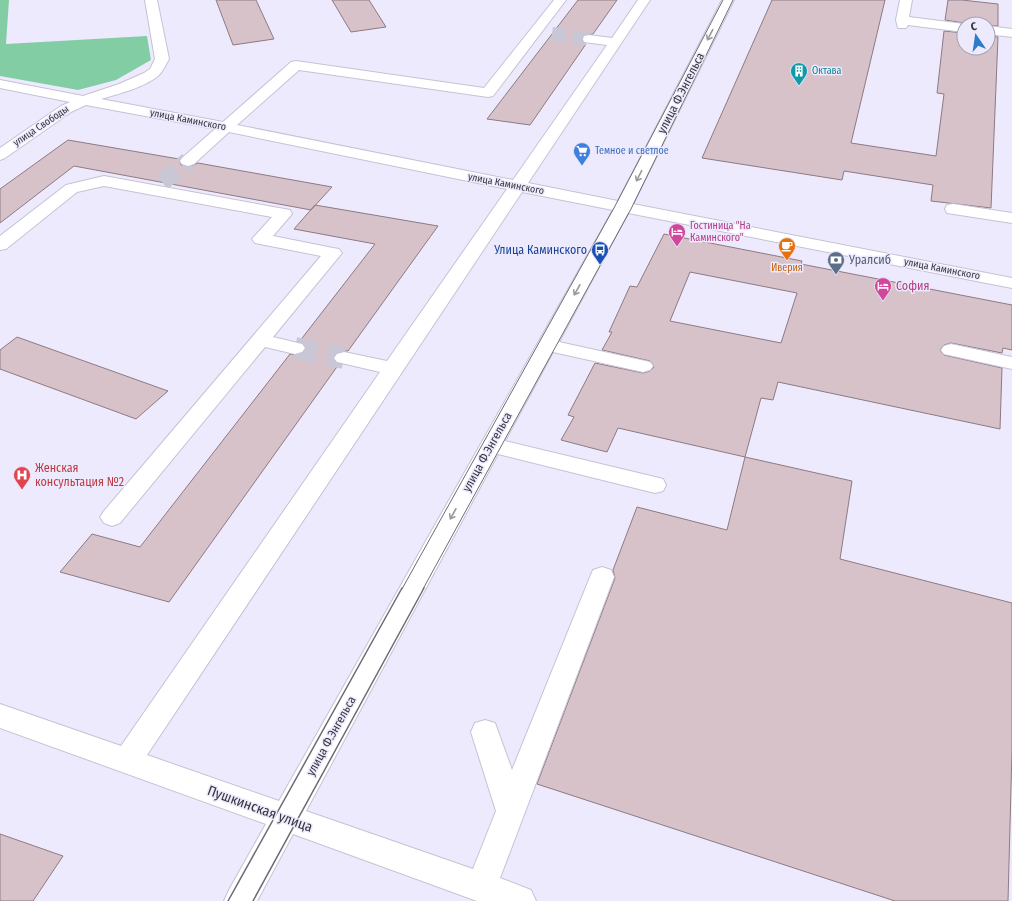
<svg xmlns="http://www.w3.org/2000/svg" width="1012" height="901" viewBox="0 0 1012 901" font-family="'Fira Sans Condensed',sans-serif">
<rect width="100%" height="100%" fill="#eeeafd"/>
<path fill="#83cda5" d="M0,0H9L6,44L147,36L151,60L116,80L78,90L0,76Z"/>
<path fill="#d7c2ca" stroke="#8d7a82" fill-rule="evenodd" d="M216,0H256L274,39L233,45Z
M332,0H369L386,27L351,32Z
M578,0H617L593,34L583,36V42L586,44L530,125L487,119Z
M772,0H885L851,143L936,156L944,94L937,93L944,31L964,33V48H988V36L998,37L991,208L931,201L933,185L844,171L842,180L702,158Z
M948,0H962L998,4V26L966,24L964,23L945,20Z
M68,140L179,159L181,165L188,167L198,163L332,187L311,210L74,166L0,223V189Z
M315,205L438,226L348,351H344L337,353L333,357L336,363L339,364L169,602L60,572L92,534L140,547L290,354L295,355L302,353L306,349L303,343L299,342L375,244L294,229Z
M664,234L802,261L801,264L1012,305V350L1003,348L1002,353L951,343L944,345L940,350L944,355L1002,368L1000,429L778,382L773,400L761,398L745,457L618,428L607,452L561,440L574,417L568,415L595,363L643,373L650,371L654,367L650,361L602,350L612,332H609L630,286L637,287ZM690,272L797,293L781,343L670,321Z
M17,337L168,391L136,419L0,369V350Z
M745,457L852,481L840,559L1012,603V750L1008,901H895L537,784L615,578L613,570L637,507L727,530Z
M0,834L63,856L33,901H0Z"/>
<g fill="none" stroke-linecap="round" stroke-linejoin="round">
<path stroke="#c9c6d6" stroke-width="14" stroke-dasharray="14 7" stroke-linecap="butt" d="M552,34L589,39"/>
<path stroke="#c9c6d6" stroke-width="18" stroke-dasharray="18 8" stroke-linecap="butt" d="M162,182L188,161"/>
<path stroke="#c9c6d6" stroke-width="22" stroke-dasharray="22 11" stroke-linecap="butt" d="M295,348L344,358"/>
<g stroke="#c6c2d4" stroke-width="2">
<path id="minor" d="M145,0H157L169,59C166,64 163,71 159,75C146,87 118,94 101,99L223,122L291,62L296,61L484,88L554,0H566L493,96L488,97L299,70L237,125L513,180L607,45L584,42L583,39L584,36L589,35L612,38L638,0H650L528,183L618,201L722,0H734L633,204L1012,278V288L628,213L559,342L650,362L653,366L650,370L643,372L553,352L505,441L655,477L663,479L666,485L663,491L655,493L498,454L306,811L473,869L496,811L471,732L475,723L485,720L495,723L512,770L590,577L593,570L602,567L611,570L614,577L500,878L531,890L536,901H477L293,834L257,901H224L229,890L266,824L0,728V704L121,746L380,372L337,362L334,358L337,354L344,352L387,361L507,189L229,132L194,164L188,166L182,164L180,161L182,158L215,129L86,105L71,112L5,158L0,160V148L61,106L70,102L0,88V80L83,96L119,84L144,73L150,69L155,59ZM522,192L613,210L279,801L147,755Z
M900,0H912L909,17L964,24V32L908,25L906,28H898L896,20Z
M988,26L1012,29V37L988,34Z
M104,176L290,210L292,214L273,236L333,248L339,249L342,253L273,337L302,344L305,348L302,352L295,354L265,347L120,523L112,526L104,523L100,517L104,511L321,256L255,243L252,239L272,217L104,186L77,192L6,249L0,250V236L66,185Z
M953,204L1012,213V223L947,213L945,209L947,205Z
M951,344L1012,357V369L944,354L941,350L944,346Z"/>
</g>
<use href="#minor" fill="#fff" fill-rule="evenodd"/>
<path stroke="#6d6b75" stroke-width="1" d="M402,589L615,206L723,0
M423,589L631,209L733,0"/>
<path stroke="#6d6b75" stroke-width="1.5" d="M228,901L402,588
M253,901L424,588"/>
</g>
<defs><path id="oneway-shaft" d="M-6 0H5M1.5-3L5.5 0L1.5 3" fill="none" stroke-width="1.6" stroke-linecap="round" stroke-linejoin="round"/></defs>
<g stroke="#9a9a9e">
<use href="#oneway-shaft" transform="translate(710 35) rotate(117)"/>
<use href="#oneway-shaft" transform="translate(639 176) rotate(117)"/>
<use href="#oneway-shaft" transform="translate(577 290) rotate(119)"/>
<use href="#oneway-shaft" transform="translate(453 514) rotate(119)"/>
</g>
<defs>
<g id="building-pin" transform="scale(0.9)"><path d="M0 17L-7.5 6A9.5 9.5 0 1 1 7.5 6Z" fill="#0f9aa8" stroke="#eeeafd"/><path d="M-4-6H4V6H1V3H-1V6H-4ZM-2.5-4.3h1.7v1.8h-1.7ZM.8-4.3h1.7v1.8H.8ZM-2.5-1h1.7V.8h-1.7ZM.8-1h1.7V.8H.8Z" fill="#fff"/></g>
<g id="supermarket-pin" transform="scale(0.9)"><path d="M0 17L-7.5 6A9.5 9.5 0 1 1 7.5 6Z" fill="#3f7fe0" stroke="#eeeafd"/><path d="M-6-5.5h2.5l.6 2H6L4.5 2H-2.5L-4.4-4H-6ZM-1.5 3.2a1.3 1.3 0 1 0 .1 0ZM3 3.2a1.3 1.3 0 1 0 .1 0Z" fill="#fff"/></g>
<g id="hotel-pin" transform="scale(0.9)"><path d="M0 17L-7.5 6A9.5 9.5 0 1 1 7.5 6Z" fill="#d1479c" stroke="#eeeafd"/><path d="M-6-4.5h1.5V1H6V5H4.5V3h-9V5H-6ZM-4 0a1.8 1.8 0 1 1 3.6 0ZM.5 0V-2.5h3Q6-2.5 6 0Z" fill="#fff"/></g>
<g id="cafe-pin" transform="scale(0.9)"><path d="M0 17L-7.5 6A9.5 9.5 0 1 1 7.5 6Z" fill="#e8710a" stroke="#eeeafd"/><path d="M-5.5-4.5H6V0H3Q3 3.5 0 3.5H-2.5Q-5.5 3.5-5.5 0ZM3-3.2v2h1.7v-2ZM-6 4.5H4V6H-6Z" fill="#fff"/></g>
<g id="bus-pin" transform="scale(0.9)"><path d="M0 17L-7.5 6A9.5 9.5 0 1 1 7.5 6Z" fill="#1a4fb4" stroke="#eeeafd"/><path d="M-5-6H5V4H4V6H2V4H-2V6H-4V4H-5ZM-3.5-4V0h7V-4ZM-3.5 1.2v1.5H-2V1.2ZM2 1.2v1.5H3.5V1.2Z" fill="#fff"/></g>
<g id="bank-pin" transform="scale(0.9)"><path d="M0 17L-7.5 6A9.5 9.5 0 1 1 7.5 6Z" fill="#5c6f8a" stroke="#eeeafd"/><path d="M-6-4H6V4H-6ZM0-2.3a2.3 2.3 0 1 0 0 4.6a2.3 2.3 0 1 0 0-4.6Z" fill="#fff"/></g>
<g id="hospital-pin" transform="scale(0.9)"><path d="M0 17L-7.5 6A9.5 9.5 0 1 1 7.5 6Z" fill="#e0444e" stroke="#eeeafd"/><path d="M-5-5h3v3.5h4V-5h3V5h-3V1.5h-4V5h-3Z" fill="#fff"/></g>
</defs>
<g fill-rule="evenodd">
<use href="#building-pin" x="799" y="71"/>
<use href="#supermarket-pin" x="582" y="151"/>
<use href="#hotel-pin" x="677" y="232"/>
<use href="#cafe-pin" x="787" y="246"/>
<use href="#bus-pin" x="600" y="250"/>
<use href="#bank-pin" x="836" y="260"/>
<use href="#hotel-pin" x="883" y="286"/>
<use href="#hospital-pin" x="22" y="475"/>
</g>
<g text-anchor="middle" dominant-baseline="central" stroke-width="3" stroke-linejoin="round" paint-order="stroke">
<g font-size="10" fill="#0d838f" stroke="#eeeafd" text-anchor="start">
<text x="812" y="71">Октава</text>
</g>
<g font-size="10" fill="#36353c" stroke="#eeeafd">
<text transform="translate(188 120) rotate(11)">улица Каминского</text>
<text transform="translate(41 126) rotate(-34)">улица Свободы</text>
<text transform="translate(506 184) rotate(11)">улица Каминского</text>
<text transform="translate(942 269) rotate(11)">улица Каминского</text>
</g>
<g font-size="10" fill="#366cbe" stroke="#eeeafd" text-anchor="start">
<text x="595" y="151">Темное и светлое</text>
</g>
<g font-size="10" fill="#b23c85" stroke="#eeeafd" text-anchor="start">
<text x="690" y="226">Гостиница "На<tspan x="690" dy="12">Каминского"</tspan></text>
</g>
<g font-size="10" fill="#c56008" stroke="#eeeafd">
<text x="787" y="268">Иверия</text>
</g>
<g font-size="12" fill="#36353c" stroke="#eeeafd">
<text transform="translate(681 93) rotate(-63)">улица Ф.Энгельса</text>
<text transform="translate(487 452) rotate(-61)">улица Ф.Энгельса</text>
<text transform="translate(331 736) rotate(-61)">улица Ф.Энгельса</text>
</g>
<g font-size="12" fill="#164399" stroke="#eeeafd" text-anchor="end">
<text x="587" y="250">Улица Каминского</text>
</g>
<g font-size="12" fill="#4e5e75" stroke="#eeeafd" text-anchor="start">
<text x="849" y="260">Уралсиб</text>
</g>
<g font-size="12" fill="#b23c85" stroke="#eeeafd" text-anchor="start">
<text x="896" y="286">София</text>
</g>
<g font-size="12" fill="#be3a42" stroke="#eeeafd" text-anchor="start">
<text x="35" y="468">Женская<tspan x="35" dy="14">консультация №2</tspan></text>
</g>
<g font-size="14" fill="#36353c" stroke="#eeeafd">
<text transform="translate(260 809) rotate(20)">Пушкинская улица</text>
</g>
</g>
<g transform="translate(976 36) rotate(347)"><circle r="19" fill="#eeeafd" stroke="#a4a2b0"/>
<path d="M0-3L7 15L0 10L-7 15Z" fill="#2d7ccc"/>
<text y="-6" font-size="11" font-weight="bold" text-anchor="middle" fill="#36353c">С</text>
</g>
</svg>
